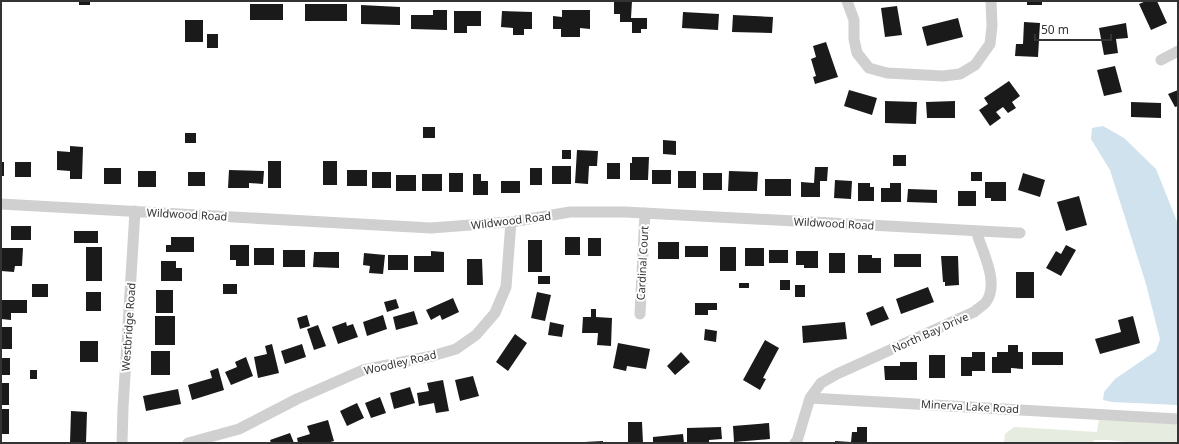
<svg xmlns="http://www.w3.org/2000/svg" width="1179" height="444" viewBox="0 0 1179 444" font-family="'Noto Sans',sans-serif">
<rect width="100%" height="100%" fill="#fff"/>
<path fill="#e6ecdf" d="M1099,419L1178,424V443H1137L1107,440H1095L1091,443H1004L1005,434L1014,427L1097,432Z"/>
<path fill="#cfe2ee" d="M1103,126L1124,138L1156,169L1178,224V405L1112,402L1103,400L1104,392L1115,379L1156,351L1160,339L1146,284L1110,170L1091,139L1092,128Z"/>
<path fill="#1a1a1a" d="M79,1H90V5H79Z
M614,1H632L631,18H647V29H641V33H632V22H620V14H614Z
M1027,1H1042V5H1027Z
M1146,1H1157L1167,23L1151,30L1139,4Z
M250,4H283V20H250Z
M305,4H347V21H305Z
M361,5L400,7V25L361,24Z
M897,6L902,35L885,37L881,8Z
M433,10H447V30L411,29V15H433Z
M562,10H590V29L580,28V37H561V29H553V16L562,17Z
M454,11H481V26H467V33H454Z
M502,11L532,12V29H524V35H513V28L501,27Z
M683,12L719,14L718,30L682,28Z
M733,15L773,17L772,33L732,32Z
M958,18L963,37L927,46L922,27Z
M185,20H203V42H185Z
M1024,22L1040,23L1038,57L1015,56L1016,44H1023Z
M1126,23L1128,38L1116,39L1118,53L1104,55L1099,28Z
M207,34H218V48H207Z
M826,42L838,77L815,84L813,77L816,76L811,59L816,57L813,46Z
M1115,66L1122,92L1104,96L1097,70Z
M1009,81L1020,96L1012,102L1016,108L1008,113L1003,107L996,112L1001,118L990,126L979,110L988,104L984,98Z
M849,90L877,98L872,115L844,106Z
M1178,90V106L1175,107L1168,94Z
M885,101L917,102L916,124L885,123Z
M955,101V118H927L926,102Z
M1131,102L1161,103V118L1131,117Z
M423,127H435V138H423Z
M185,133H196V143H185Z
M663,140L676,141V155L663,154Z
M70,146L83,147L82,179H70V171L57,170V151L70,152Z
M562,150H571V159H562Z
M577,150L598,151L597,166H589L588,184L575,183Z
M893,155H906V166H893Z
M632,157H649L648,180H630V163H632Z
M268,161H281V188H268Z
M323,161H337V185H323Z
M1,162H4V176H1Z
M15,162H31V177H15Z
M607,163H620V179H607Z
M552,166H571V184H552Z
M815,167H828L827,181H820V197H801V182L814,183Z
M104,168H121V184H104Z
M530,168H542V185H530Z
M229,170L264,171L263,184L249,183V188H228Z
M347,170H367V186H347Z
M652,170H671V184H652Z
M138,171H156V187H138Z
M678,171H696V188H678Z
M729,171L758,172L757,191H728Z
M188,172H205V186H188Z
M372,172H391V188H372Z
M971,172H982V181H971Z
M449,173H463V192H449Z
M703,173H722V190H703Z
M1023,173L1045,180L1040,197L1018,190Z
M422,174H442V191H422Z
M473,174H481V181H488V195H473Z
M396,175H416V191H396Z
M765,179H791V196H765Z
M835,180L852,181L851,199L834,198Z
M501,181H520V193H501Z
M985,182H1006V201H991V198H985Z
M858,183H870V187H874V201H858Z
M890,183H901V202H881V188H890Z
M908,189L937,190V203L907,202Z
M958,191H976V206H958Z
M1079,196L1087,225L1066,231L1057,202Z
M11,226H31V240H11Z
M74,231H98V243H74Z
M171,237H194V252H166V245H171Z
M565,237H580V255H565Z
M588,238H601V256H588Z
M528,240H542V272H528Z
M658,242H679V259H658Z
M230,245H249V266H236V260H230Z
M1066,245L1076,250L1061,276L1046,268L1056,251L1061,254Z
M685,246H708V257H685Z
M86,247H102V281H86Z
M720,247H736V271H720Z
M1,248H23L22,266H15L14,272L1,271Z
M254,248H274V265H254Z
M745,248H764V266H745Z
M283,250H305V267H283Z
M769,250H788V263H769Z
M431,251L444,252V272H414V256H431Z
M796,251H818V268H804V265H796Z
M314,252H339V268L313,267Z
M364,253L385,255L383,274L369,273L370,266L363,265Z
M829,253H845V273H829Z
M894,254H921V267H894Z
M388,255H408V270H388Z
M858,255H872V258H881V273H858Z
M941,256H958L959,285L945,286V282H943Z
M467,259H482L483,285H467Z
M161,261H176V268H182V281H161Z
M1016,272H1034V298H1016Z
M538,276H550V284H538Z
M780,280H790V290H780Z
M739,283H749V288H739Z
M32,284H48V297H32Z
M223,284H237V294H223Z
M795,285H805V297H795Z
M928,287L934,302L901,314L896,299Z
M156,290H173V313H156Z
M86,292H101V311H86Z
M537,292L551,295L545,321L531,318Z
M453,298L459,312L442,320L440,315L431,320L426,310Z
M396,299L399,308L387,312L384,302Z
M1,300H27V313H11V320L1,319Z
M695,303H717V310H708V315H695Z
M883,306L889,319L871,326L866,313Z
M591,309H596V317L612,318L611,346L597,345L598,333H582L583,317H591Z
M414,311L418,324L396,330L393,317Z
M307,315L310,326L300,329L297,318Z
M383,315L387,329L367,336L363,322Z
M155,316H175V345H155Z
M1133,316L1140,343L1100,354L1095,339L1121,332L1118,320Z
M346,322L347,326L353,324L358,337L338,344L332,327Z
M550,322L564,325L562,337L548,335Z
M845,322L847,339L803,343L802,326Z
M318,325L326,346L314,350L307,329Z
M1,327H12V349H1Z
M705,329L717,331L716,342L704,340Z
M515,334L527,343L508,371L496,362Z
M765,340L779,348L763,378L766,379L760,390L743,380Z
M80,341H98V362H80Z
M618,343L650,349L646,369L627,366L626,371L613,368Z
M272,344L279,373L258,378L254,357L267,354L265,346Z
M302,344L306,357L285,364L281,351Z
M1008,345H1018V352H1023V369L1011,368V373H992V357H997V352H1008Z
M151,351H170V375H151Z
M681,352L690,362L675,375L667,366Z
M972,352H985V371H972V376H961V357H972Z
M1032,352H1063V365H1032Z
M929,355H945V378H929Z
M246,357L253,376L231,385L225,372L237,367L235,362Z
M1,358H10V375H1Z
M900,362H917V380H885L884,366H900Z
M218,368L224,390L192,400L188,385L212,378L210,371Z
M30,370H37V379H30Z
M473,376L479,396L460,401L455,380Z
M443,380L449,411L436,413L434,403L419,406L417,393L429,391L427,383Z
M1,383H9V405H1Z
M410,387L415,403L394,409L390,393Z
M178,389L181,404L146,411L143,396Z
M380,397L386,413L371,418L365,403Z
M357,403L364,418L347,426L340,411Z
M1,409H9V434H1Z
M71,411L87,412L86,443H70Z
M328,420L334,441L327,443H298L297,438L310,434L307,426Z
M628,422H642L643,443H628Z
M769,423L770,439L734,442L733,426Z
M721,427L722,439L709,440V443H687V428Z
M857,427H867V443H835V441L851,442L852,432H857Z
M290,433L294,443H271L270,440Z
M683,434L684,443H653V437Z
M603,441V443H584V442Z"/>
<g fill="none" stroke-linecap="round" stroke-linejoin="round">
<path stroke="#d0d0d0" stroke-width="11" d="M847,1L854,20V39L857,53L869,68L887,73L943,76L960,74L975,65L990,44L992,26L991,1
M1161,60L1178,51
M1,204L431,228L511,222L570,212H625L1020,233
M640,314L645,213
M810,398L1178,419
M122,443L123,408L135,211
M188,443L239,429L297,399L363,370L432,356L456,349L476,335L495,313L506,287L511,222
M795,443L797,441L810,398L821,383L837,374L974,312C977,309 983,306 986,302C1000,283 982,251 976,231"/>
</g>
<g text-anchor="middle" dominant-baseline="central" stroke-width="4" stroke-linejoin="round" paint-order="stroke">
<g font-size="11" fill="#333" stroke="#fff">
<text transform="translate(187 214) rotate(3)">Wildwood Road</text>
<text transform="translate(511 220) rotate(-7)">Wildwood Road</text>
<text transform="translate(834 223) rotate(3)">Wildwood Road</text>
<text transform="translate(642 263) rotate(-87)">Cardinal Court</text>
<text transform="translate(128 327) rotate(-86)">Westbridge Road</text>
<text transform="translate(930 332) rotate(-24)">North Bay Drive</text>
<text transform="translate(400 362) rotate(-13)">Woodley Road</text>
<text transform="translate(970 406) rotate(3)">Minerva Lake Road</text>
</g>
</g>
<rect width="1179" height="444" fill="none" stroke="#333333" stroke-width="4"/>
<path d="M1035 34v6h76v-6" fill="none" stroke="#333333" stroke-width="2"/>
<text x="1041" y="34" font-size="12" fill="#333333" stroke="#ffffff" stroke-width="3" paint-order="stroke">50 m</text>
</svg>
